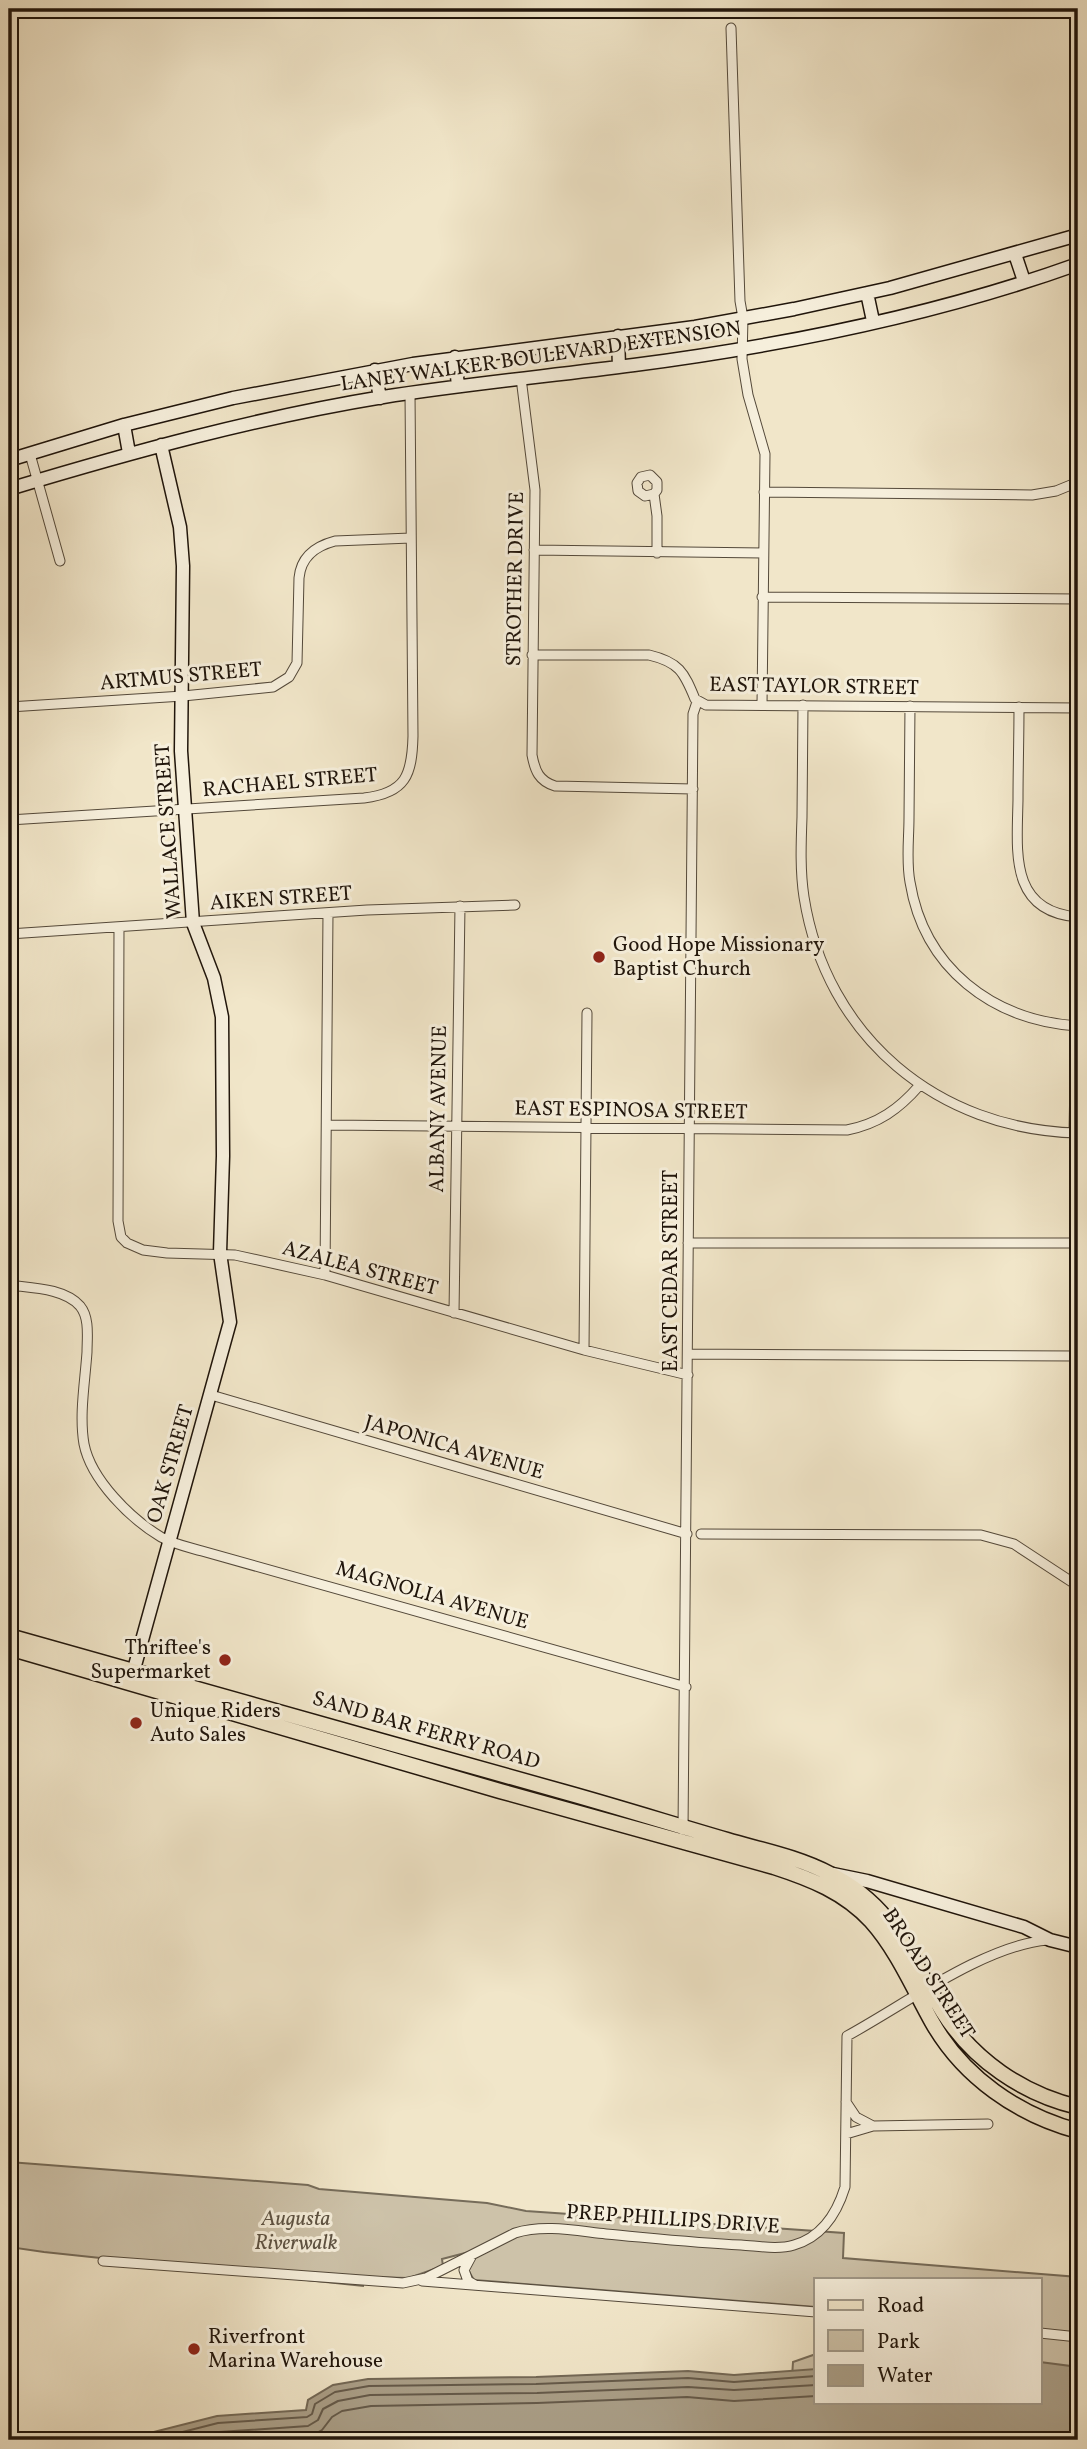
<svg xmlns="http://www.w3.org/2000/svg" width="1087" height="2449" viewBox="0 0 1087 2449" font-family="Vollkorn,serif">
<rect width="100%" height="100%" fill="#f1e6c9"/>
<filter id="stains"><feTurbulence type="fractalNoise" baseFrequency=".00286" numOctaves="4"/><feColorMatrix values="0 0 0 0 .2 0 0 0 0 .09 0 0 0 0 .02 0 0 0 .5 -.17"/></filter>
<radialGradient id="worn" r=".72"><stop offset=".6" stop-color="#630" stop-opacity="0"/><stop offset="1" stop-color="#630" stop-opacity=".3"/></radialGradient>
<path fill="#cdc2a9" stroke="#766c5a" stroke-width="2" d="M9,2162L308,2185L319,2189L487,2203L526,2211L844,2233L843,2258L1078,2277V2440H788L793,2362L816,2354V2402H1040V2279H816V2307L474,2280L468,2270L473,2251L442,2259L443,2266L409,2278L364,2277L363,2286L44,2252L9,2247Z"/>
<path fill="#aa9f88" stroke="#736856" stroke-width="2" d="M1040,2362L1078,2367V2440H42L69,2436L134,2437L217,2416L306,2410L308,2400L333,2385L368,2379L536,2377L688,2371L734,2375L816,2369V2402H1040Z"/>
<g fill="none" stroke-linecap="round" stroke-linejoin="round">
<path stroke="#655a4a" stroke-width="2" d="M151,2440L218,2423L307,2417L312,2414L315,2404L335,2392L369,2386L536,2384L688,2378L734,2382L816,2376
M186,2440L219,2432L308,2426L318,2420L323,2409L338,2401L370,2395L537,2393L688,2387L734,2390L816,2385
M248,2440L313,2435L322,2430L332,2417L342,2411L371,2406L537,2403L687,2397L734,2401L816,2396"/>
<g stroke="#54493a" stroke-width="11">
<path id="street" d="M731,28L740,301L743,318L742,359L748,395L765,454L762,705
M521,378L535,490L532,755C535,771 539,781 555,786L693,789
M30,454L60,561
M764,492L1032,495L1056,491L1078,482
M654,494L645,496L638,491L637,483L641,477L650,475L657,482V490L654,494L657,516V553
M534,550L763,553
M762,597L1078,599
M532,655H649C679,662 684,672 695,699L706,705L1078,708
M803,705C803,743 802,780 802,817C801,844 800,871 804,897C826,1037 938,1130 1078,1133
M910,706C910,743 909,781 909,818C909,839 906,861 910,882C924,968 992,1020 1077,1026
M9,707L183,696L273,687L289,677L297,663L299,578C301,556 316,546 335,541L411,538
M1019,707C1019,738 1018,769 1018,800C1017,852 1009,912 1078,917
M9,807L10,820
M9,820L364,798C406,793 412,775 413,736L410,393
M119,927L118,1221L121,1237L127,1243L143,1250L167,1253L235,1255L325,1275L584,1350L688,1375
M9,934L367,910L515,905
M9,971V1084
M327,1125L847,1130C878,1124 899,1109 919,1086
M1074,1133L1078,917
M688,1243H1078
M325,1275L328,913
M9,1285C31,1288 64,1288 80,1306C90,1318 87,1338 87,1352C85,1382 79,1415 84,1444C91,1480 131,1519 161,1537C173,1544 188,1547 202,1551L686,1687
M454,1313L460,906
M584,1350L587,1013
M688,1354L1078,1356
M211,1395L687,1534
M701,1534L981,1535L1014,1544L1078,1586
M683,1830L693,714L697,702
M873,2126L988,2124
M846,2134L873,2126L856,2117L846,2102
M471,2257L464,2270L468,2281L475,2285
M103,2261L403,2283L426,2278L515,2233C544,2224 577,2231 606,2234C651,2238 696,2243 741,2245C758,2246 778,2250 794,2245C822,2237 837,2213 845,2187L847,2036C904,2005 985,1945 1048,1940
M422,2281L816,2312
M1040,2333L1078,2337"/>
</g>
<g stroke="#20150b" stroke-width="15">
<path id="secondary" d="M1015,254L1024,281
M867,293L873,321
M618,336L619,367
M455,357L458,386
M375,370L380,398
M124,425L129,453
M9,460L124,425L233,398L413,364L695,327L794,309L890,288L1078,235
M9,489C132,452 255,418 383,397C466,384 550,376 634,365C780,346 939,314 1078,264
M131,1680L230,1322L220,1253L223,1156L222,1017L214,978L193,923L181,751L183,566L180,527L161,445
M833,1874L867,1881L1024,1927L1050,1940L1078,1947"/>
</g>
<g stroke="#20150b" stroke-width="17">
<path id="primary" d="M9,1636C194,1689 379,1740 564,1792C618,1807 672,1824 727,1840C761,1850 798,1857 830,1874C895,1907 908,1955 943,2012C973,2060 1023,2094 1078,2107
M9,1648L500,1791L774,1867C811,1879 844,1892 871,1921C897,1950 913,1988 932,2022C963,2077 1018,2115 1078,2131"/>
</g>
<use href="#street" stroke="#f6efdc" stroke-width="9"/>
<use href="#secondary" stroke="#f6efdc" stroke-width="12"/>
<use href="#primary" stroke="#f1e6c9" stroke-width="14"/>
</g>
<g fill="#8f2418" stroke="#f6efdc" stroke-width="2.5">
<circle cx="599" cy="957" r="7"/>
<circle cx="225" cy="1660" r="7"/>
<circle cx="136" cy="1723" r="7"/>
<circle cx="194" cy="2349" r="7"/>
</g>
<g text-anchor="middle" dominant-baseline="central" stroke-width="6" stroke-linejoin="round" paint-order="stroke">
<g font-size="21" fill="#20150b" stroke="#f6efdc">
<text transform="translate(541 357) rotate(-8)">LANEY WALKER BOULEVARD EXTENSION</text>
<text transform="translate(516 579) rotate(-89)">STROTHER DRIVE</text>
<text transform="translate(181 677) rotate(-5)">ARTMUS STREET</text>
<text transform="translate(814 687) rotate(1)">EAST TAYLOR STREET</text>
<text transform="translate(290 783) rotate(-5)">RACHAEL STREET</text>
<text transform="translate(169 831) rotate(-94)">WALLACE STREET</text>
<text transform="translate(281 899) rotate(-4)">AIKEN STREET</text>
<text transform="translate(439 1109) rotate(-89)">ALBANY AVENUE</text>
<text transform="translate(631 1111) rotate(1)">EAST ESPINOSA STREET</text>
<text transform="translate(360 1269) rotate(15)">AZALEA STREET</text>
<text transform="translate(671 1271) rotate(-90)">EAST CEDAR STREET</text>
<text transform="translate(454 1448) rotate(16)">JAPONICA AVENUE</text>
<text transform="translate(171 1464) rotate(-74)">OAK STREET</text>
<text transform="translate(432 1596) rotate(16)">MAGNOLIA AVENUE</text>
<text transform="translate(426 1731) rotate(16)">SAND BAR FERRY ROAD</text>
<text transform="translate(928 1974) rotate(57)">BROAD STREET</text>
<text transform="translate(673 2220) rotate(4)">PREP PHILLIPS DRIVE</text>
</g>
<g font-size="21" fill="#20150b" stroke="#f6efdc" text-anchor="start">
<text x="613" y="945">Good Hope Missionary<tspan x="613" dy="24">Baptist Church</tspan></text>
<text x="211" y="1648" text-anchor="end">Thriftee's<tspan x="211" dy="24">Supermarket</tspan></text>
<text x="150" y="1711">Unique Riders<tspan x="150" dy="24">Auto Sales</tspan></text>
<text x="208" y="2337">Riverfront<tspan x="208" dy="24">Marina Warehouse</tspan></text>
</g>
<g font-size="21" font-style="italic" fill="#5d5242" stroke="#f6efdc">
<text x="296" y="2219">Augusta<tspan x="296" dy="24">Riverwalk</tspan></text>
</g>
</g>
<rect width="1087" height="2449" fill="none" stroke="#f1e6c9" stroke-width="35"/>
<rect x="10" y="10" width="1066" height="2428" fill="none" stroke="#20150b" stroke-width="3.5"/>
<rect x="18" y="18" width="1052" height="2414" fill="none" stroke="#20150b" stroke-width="2"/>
<rect x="814" y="2278" width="228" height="126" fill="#f6efdc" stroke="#a09888" stroke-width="2"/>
<rect x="828" y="2300" width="35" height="10" fill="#f1e6c9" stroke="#a09888" stroke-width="2"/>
<text x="877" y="2312" font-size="21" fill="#20150b">Road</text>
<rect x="828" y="2330" width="35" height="21" fill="#cdc2a9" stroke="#a09888" stroke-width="2"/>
<text x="877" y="2348" font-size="21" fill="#20150b">Park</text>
<rect x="828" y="2365" width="35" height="21" fill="#aa9f88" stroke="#a09888" stroke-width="2"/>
<text x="877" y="2382" font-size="21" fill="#20150b">Water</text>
<rect width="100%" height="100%" filter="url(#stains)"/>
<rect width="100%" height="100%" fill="url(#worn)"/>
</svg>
